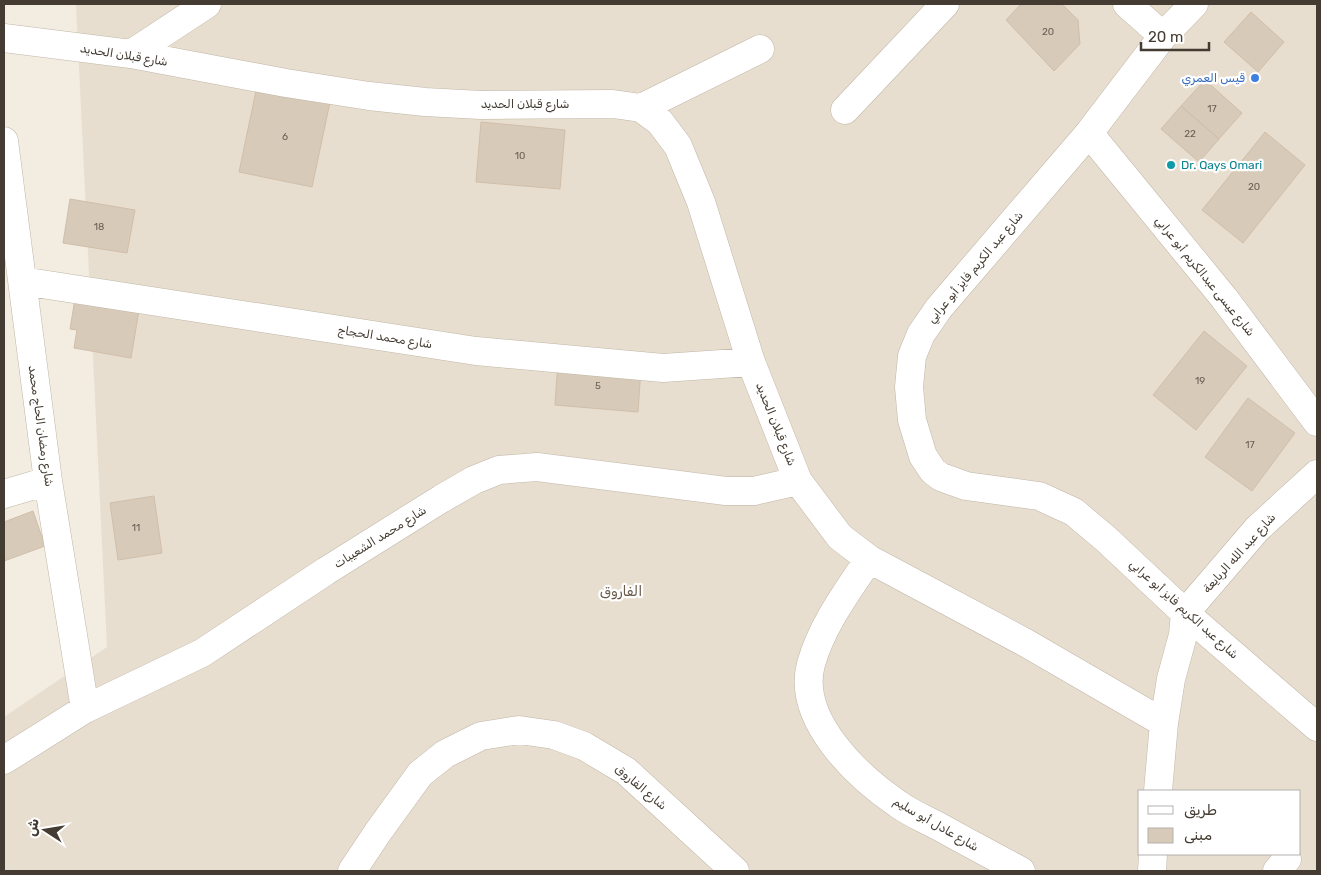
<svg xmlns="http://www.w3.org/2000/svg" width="1321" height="875" viewBox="0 0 1321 875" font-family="Rubik,'Noto Naskh Arabic',sans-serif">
<rect width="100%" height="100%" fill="#f2ece1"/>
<path fill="#e7decf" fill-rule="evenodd" d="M76,4H1317V871H4V717L107,647ZM1140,791H1300V854H1140Z"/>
<path fill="#d8cab9" stroke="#d0bea9" d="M1021,4H1062L1078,20L1080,44L1054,71L1006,20Z
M1251,12L1284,42L1258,72L1224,42Z
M1205,80L1242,113L1219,139L1181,106Z
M257,86L330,102L312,187L239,172Z
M1181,106L1219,139L1199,162L1161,129Z
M481,122L565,130L560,189L476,182Z
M1265,132L1305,165L1243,243L1202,210Z
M70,199L135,210L127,253L63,243Z
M75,299L139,310L131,358L74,348L77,330L70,329Z
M1204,331L1247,366L1196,430L1153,395Z
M558,361L641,368L638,412L555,405Z
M1248,398L1295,433L1252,491L1205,457Z
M154,496L162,553L118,560L110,503Z
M33,511L45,546L4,561V522Z"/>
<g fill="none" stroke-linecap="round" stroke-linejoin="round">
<g stroke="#c1b6a7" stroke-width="29">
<path id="minor" d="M1127,4L1163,36
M1194,4L1163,36L1089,133L939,308L921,334L912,356L909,387L912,420L923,456L933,471L941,477L966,486L1039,496L1074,512L1106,539L1185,613L1317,727
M4,38L131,54L286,83L369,96L425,102L481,105L613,104L641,108L660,122L678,146L701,202L751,362L798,481L840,537L869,559L1026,643L1164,723
M131,54L207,4
M641,108L760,49
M845,110L945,4
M1089,133L1224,298L1317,422
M4,141L48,481L85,709
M22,281L476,351L663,368L751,362
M4,494L48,481
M869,559C847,592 822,625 811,664C796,719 857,776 898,804C910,813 925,819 938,826C965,841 993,856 1021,871
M4,760L85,709L202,653L326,571L441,499L474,480L499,470L537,467L726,491H754L798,481
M1158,791L1164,723L1171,679L1183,635L1185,613L1257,529L1317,474
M352,871L378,832L420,774L445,754L481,736L519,730L554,735L584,746L626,771L735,871
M1152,871L1153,854
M1277,871L1287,859"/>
</g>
<use href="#minor" stroke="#fff" stroke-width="28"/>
</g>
<circle fill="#3f7fe0" stroke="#fff" stroke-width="2" cx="1255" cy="78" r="5"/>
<circle fill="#0f9aa8" stroke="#fff" stroke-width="2" cx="1171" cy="165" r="5"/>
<g text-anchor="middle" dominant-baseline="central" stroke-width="4.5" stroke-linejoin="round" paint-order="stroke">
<g font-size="10" fill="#696054">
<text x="1048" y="32">20</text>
<text x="1212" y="109">17</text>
<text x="1190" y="134">22</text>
<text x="285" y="137">6</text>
<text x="520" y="156">10</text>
<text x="1254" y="187">20</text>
<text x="99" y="227">18</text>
<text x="1200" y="381">19</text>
<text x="598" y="386">5</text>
<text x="1250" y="445">17</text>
<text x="136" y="528">11</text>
</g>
<g font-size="12" fill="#443c32" stroke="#fff">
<text transform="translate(124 55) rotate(9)">شارع قبلان الحديد</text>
<text x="525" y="104">شارع قبلان الحديد</text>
<text transform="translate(975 267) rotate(-50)">شارع عبد الكريم فايز أبو عرابي</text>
<text transform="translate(1205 276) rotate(51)">شارع عيسى عبدالكريم أبو عرابي</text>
<text transform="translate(385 337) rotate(9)">شارع محمد الحجاج</text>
<text transform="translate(776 424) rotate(68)">شارع قبلان الحديد</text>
<text transform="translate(41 426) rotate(82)">شارع رمضان الحاج محمد</text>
<text transform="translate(380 537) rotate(-32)">شارع محمد الشعيبات</text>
<text transform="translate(1239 553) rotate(-48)">شارع عبد الله الربايعة</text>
<text transform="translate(1184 609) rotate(42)">شارع عبد الكريم فايز أبو عرابي</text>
<text transform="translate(641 787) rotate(40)">شارع الفاروق</text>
<text transform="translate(936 824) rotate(30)">شارع عادل أبو سليم</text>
</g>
<g font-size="12" fill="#366cbe" stroke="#fff" text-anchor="end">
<text x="1245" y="78">قيس العمري</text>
</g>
<g font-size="12" fill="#0d838f" stroke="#fff" text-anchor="start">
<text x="1181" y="165">Dr. Qays Omari</text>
</g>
<g font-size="14" fill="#685948" stroke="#fff">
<text x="621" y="591">الفاروق</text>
</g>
</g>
<rect width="1321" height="875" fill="none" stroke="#443c32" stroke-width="10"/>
<rect x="1138" y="790" width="162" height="65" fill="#ffffff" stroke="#b4b1ad"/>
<rect x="1148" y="806" width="25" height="8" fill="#ffffff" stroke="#b4b1ad"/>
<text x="1184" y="815" font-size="15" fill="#443c32">طريق</text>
<rect x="1148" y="828" width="25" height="15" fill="#d8cab9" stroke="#b4b1ad"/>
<text x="1184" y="840" font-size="15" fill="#443c32">مبنى</text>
<g transform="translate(45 830) rotate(282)" stroke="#ffffff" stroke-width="4" paint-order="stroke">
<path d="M0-4L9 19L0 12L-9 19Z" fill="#443c32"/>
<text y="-8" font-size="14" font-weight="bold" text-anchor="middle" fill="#443c32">ش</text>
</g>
<path d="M1141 42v8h68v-8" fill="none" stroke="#443c32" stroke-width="2.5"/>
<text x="1148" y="42" font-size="15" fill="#443c32" stroke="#ffffff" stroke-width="4" paint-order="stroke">20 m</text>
</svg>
